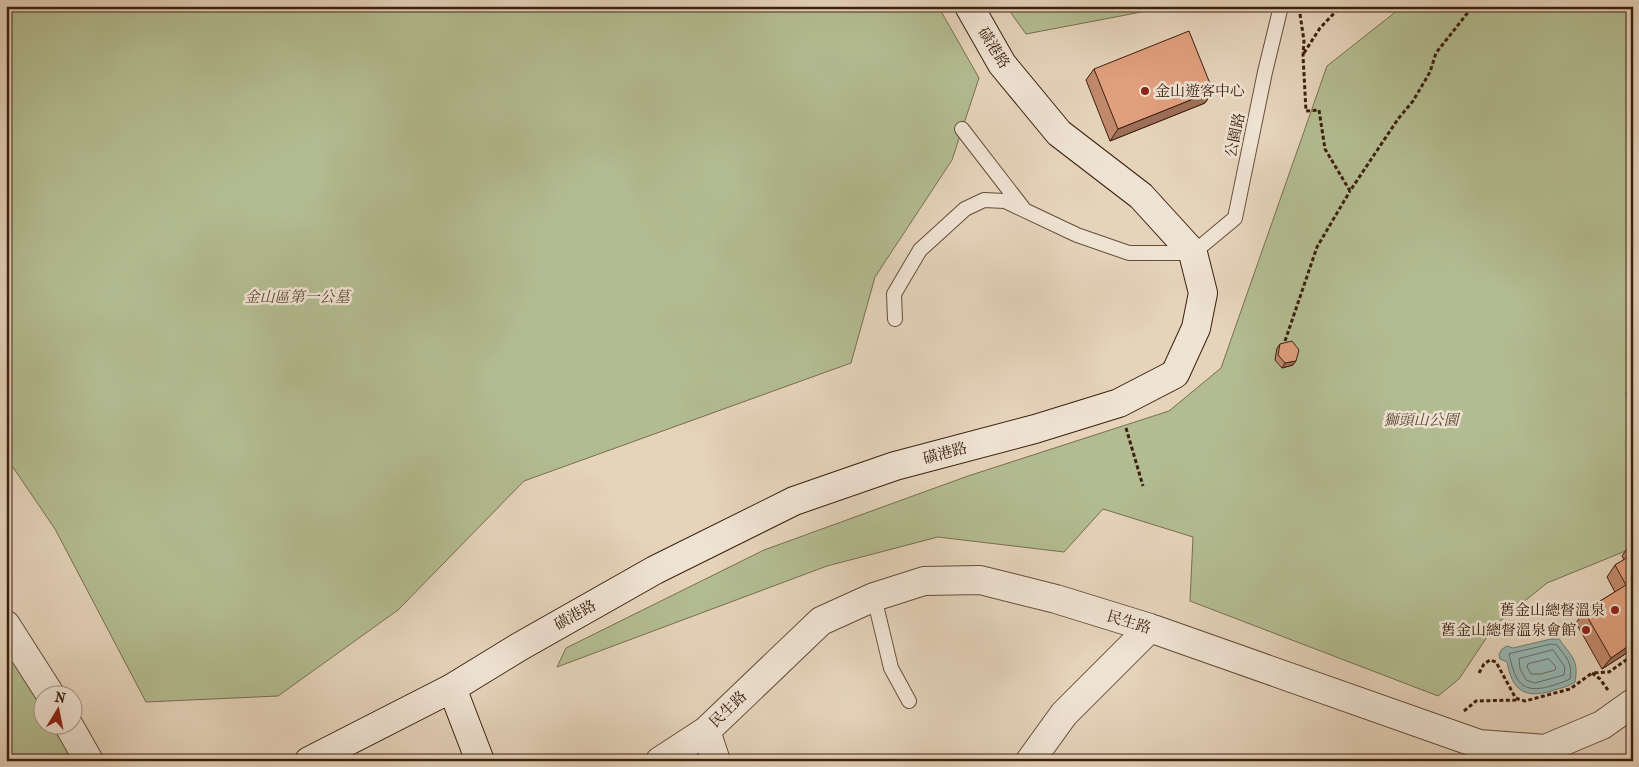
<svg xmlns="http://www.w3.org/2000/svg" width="1639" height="767" viewBox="0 0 1639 767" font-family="'IM FELL French Canon','Noto Serif TC',serif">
<rect width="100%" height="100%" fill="#e5d3ba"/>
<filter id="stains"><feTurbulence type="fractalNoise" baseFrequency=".004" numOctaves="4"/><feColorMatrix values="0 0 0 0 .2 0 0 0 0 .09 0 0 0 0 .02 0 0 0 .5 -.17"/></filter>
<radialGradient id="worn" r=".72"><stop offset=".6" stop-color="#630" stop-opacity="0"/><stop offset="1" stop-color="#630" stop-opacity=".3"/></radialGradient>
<path fill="#b3bc91" stroke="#786e50" d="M6,6H938L979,78L952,160L875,277L851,363L524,481L398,610L278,696L146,702L55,529L6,457Z
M1006,6H1173L1026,34Z
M1403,6H1633V386L1625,394L1633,398V548L1547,583L1495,625L1459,679L1438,696L1190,601L1193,537L1103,509L1064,552L938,537L827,566L557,667L566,648L764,550L968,476L1169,411L1221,368L1327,66Z
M6,649L42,706V724L54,725L78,761H6Z"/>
<path fill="#96b7b5" stroke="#727b73" d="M1551,639H1559C1572,657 1579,660 1575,682C1568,687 1560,688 1552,691C1524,699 1512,690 1507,662L1500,659L1499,654L1502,649L1507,646L1513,648Z"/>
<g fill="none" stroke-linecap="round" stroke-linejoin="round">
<path stroke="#6a6c62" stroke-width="1" d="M1552,644L1557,645C1566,658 1573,662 1570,679C1564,682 1557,684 1551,686C1520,695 1515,680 1509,654Z
M1553,650L1565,667L1564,675L1535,683L1526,680L1520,669L1519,659Z
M1549,659L1556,667L1555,670L1541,674H1531L1527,667L1528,664Z"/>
<g stroke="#674d3a" stroke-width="16">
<path id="lane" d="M962,129L1023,208
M895,319L894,294L920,250L965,209L984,200L1005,201L1077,235L1129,253H1193L1235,218L1265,72L1281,6
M874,597L891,668L909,701"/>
</g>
<g stroke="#674d3a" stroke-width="30">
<path id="street" d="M6,625L50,694
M68,724L89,761
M706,731L716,761
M660,761L706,731L821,621L874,597L924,581L980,580L1056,599L1150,628L1479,744L1545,749L1602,725L1633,703
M1030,761L1064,714L1150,628"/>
</g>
<g stroke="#3d200f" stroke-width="30">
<path id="secondary" d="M452,688L480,761
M309,761L452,688L519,647L655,570L794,501L895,466L1035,429L1119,403L1175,374L1196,328L1203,293L1193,253L1141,196L1059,133L1002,64L969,6"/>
</g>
<path stroke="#3d200f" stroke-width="3" stroke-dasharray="4 2.5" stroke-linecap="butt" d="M1300,14L1304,41L1303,56L1306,111L1319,110L1325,149L1350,191L1398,119L1413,101L1430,72L1436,53L1473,6
M1304,53L1320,28L1341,6
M1285,341L1317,247L1350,191
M1126,428L1143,486
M1479,673L1484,664L1490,660L1496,662L1515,697L1518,699L1525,701L1570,689L1592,673
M1608,690L1600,679L1592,673L1609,672L1633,655
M1464,711L1476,701L1519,700"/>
<use href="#lane" stroke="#eee2d2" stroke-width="14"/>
<use href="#street" stroke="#eee2d2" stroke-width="28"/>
<use href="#secondary" stroke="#eee2d2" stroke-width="28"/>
</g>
<path fill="#c1896c" stroke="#3d200f" d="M1094,69L1213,91L1205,103L1110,141L1086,80Z
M1280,344L1293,365L1282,368L1275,360L1277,348Z
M1633,543V649L1602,669L1576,623L1584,611L1615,592L1607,577L1615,565L1624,560L1622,556L1630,544Z"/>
<path fill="#9d6f58" stroke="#3d200f" d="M1213,91L1205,103L1110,141L1118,129Z
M1296,361L1293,365L1282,368L1285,363Z
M1633,643V649L1602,669L1611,658Z"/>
<path fill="#e09f7d" stroke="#3d200f" d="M1189,31L1213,91L1118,129L1094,69Z
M1292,341L1299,350L1296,361L1285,363L1278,355L1280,344Z
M1633,543V550L1630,544Z
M1633,554V643L1611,658L1584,611L1626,585L1615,565Z"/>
<g fill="#8f2418" stroke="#eee2d2" stroke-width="2">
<circle cx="1145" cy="91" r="5"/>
<circle cx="1615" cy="610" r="5"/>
<circle cx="1586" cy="630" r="5"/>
</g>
<g text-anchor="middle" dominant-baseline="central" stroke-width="5" stroke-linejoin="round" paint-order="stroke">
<g font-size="15" fill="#3d200f" stroke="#eee2d2">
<text transform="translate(994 48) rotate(58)">磺港路</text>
<text transform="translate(1235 135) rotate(-78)">公園路</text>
<text transform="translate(945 453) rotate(-15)">磺港路</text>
<text transform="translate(575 615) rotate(-29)">磺港路</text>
<text transform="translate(1129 622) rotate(17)">民生路</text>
<text transform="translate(728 709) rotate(-44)">民生路</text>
</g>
<g font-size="15" fill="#3d200f" stroke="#eee2d2" text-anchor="end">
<text x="1155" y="91" text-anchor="start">金山遊客中心</text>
<text x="1605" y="610">舊金山總督溫泉</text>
<text x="1576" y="630">舊金山總督溫泉會館</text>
</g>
<g font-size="15" font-style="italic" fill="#5a4730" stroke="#eee2d2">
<text x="297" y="297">金山區第一公墓</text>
<text x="1421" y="420">獅頭山公園</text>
</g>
</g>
<rect width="1639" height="767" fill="none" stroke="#e5d3ba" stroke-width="25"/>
<rect x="8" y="8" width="1624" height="752" fill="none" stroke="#3d200f" stroke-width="2.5"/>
<rect x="12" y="12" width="1614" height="742" fill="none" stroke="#3d200f"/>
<g transform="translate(58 710) rotate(10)"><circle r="24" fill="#eee2d2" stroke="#a79484"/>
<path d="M0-4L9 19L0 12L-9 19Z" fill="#8f2418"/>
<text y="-8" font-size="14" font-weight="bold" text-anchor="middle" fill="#3d200f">N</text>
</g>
<rect width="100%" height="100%" filter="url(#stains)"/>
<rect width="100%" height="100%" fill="url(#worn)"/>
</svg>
